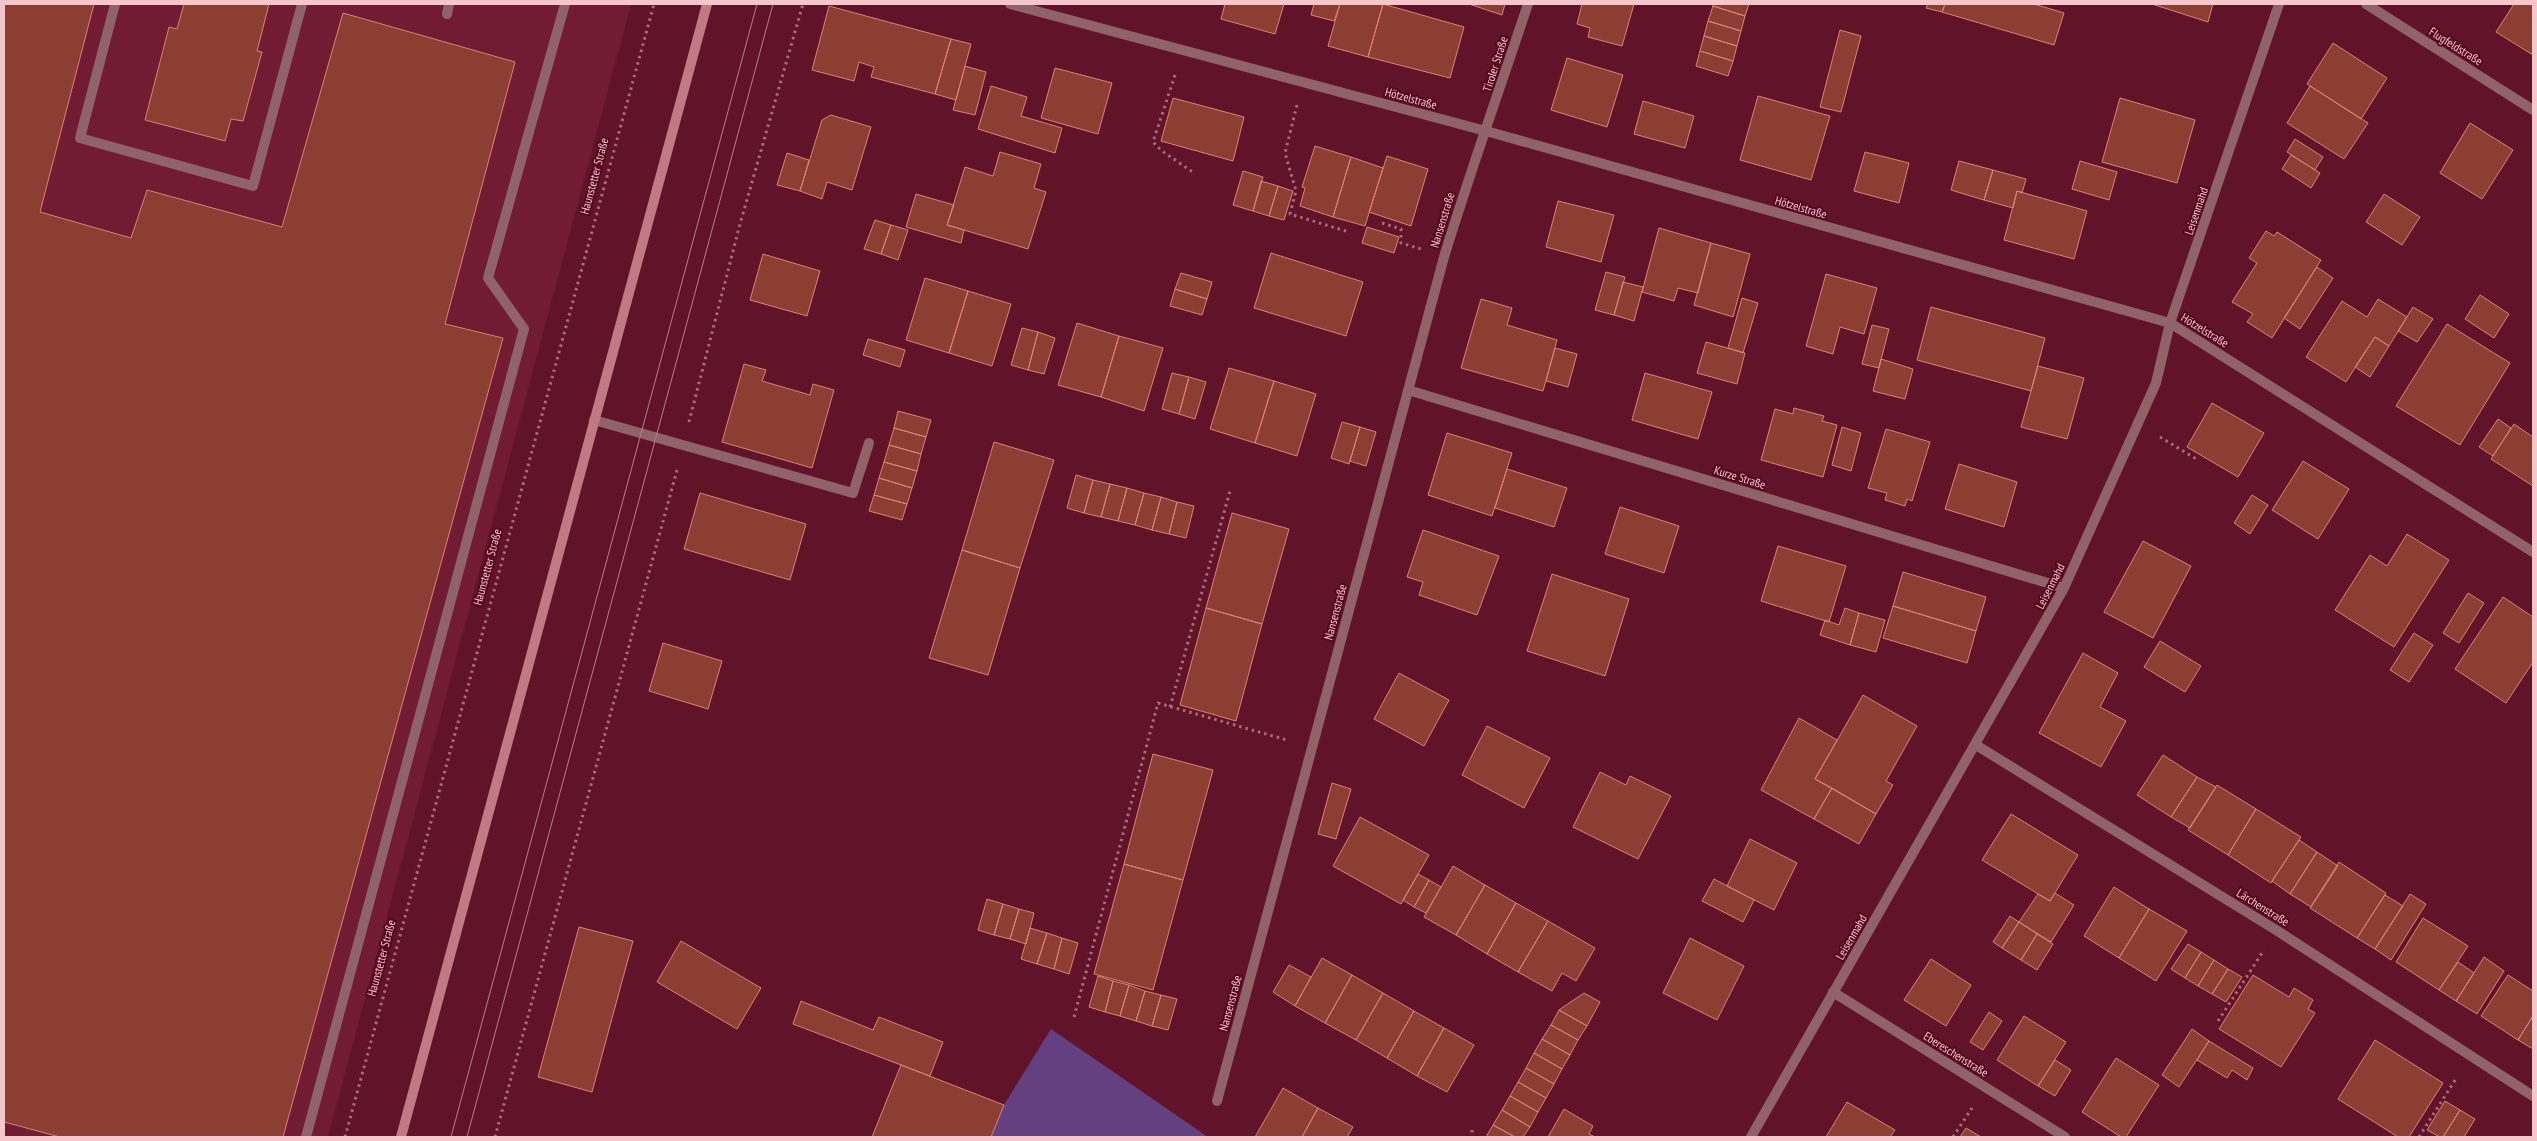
<svg xmlns="http://www.w3.org/2000/svg" width="2537" height="1141" viewBox="0 0 2537 1141" font-family="'PT Sans Narrow',sans-serif">
<rect width="100%" height="100%" fill="#611429"/>
<path fill="#711c33" d="M4,4H631L328,1137H4Z"/>
<path fill="#654080" d="M1051,1029L1208,1137H991L1004,1105Z"/>
<path fill="#8c3e33" stroke="#da8376" d="M4,4H94L40,212L131,238L147,190L282,227L343,13L515,62L445,324L503,338L283,1137H60L4,1122Z
M184,4H269L257,51L262,52L243,121L231,119L225,141L145,120L169,27L177,29Z
M1225,4H1284L1275,34L1221,19Z
M1314,4H1340L1334,21L1311,15Z
M1340,4H1383L1368,57L1328,46Z
M1383,4L1464,27L1450,78L1368,57Z
M1469,4H1505L1502,15Z
M1582,4H1634L1622,46L1588,37L1590,28L1577,24Z
M1713,4H1749L1745,16L1713,6Z
M1928,4H1945L1942,12L1926,8Z
M1945,4H2034L2064,13L2054,45L1942,12Z
M2152,4H2213L2208,22Z
M2514,4H2533V55L2496,32Z
M829,6L951,39L935,94L871,77L874,67L859,62L854,81L812,70Z
M1713,6L1745,16L1741,31L1708,21Z
M1708,21L1741,31L1737,46L1704,36Z
M1840,30L1861,36L1841,112L1820,107Z
M1704,36L1737,46L1733,61L1700,51Z
M951,39L971,44L956,100L935,94Z
M2333,43L2387,78L2361,119L2307,84Z
M1700,51L1733,61L1728,76L1696,66Z
M1567,58L1623,75L1607,127L1551,110Z
M965,66L986,72L975,115L953,110Z
M1055,68L1112,83L1098,134L1041,118Z
M991,86L1027,97L1021,116L1062,128L1055,153L978,129Z
M2310,86L2368,123L2344,159L2287,123Z
M1758,96L1830,116L1811,180L1740,160Z
M1173,98L1244,117L1233,161L1161,141Z
M2120,98L2195,120L2177,183L2102,162Z
M1643,101L1694,116L1685,148L1634,134Z
M831,115L871,127L852,190L827,182L822,199L800,191L822,120Z
M2470,123L2513,150L2482,199L2440,173Z
M2295,139L2323,157L2315,170L2287,152Z
M1315,146L1351,157L1333,217L1300,206L1305,188L1302,187Z
M1000,152L1041,164L1034,188L1046,192L1028,249L947,225L965,167L993,176Z
M1865,152L1909,163L1899,203L1854,191Z
M787,153L809,160L800,191L777,185Z
M2291,155L2320,173L2311,188L2282,169Z
M1387,156L1428,169L1411,226L1369,212Z
M1351,157L1383,168L1365,226L1333,217Z
M1959,161L1993,170L1984,200L1951,190Z
M2080,161L2117,172L2109,200L2072,189Z
M1993,170L2026,179L2022,193L2017,191L2013,208L1984,200Z
M1243,171L1263,177L1253,211L1233,205Z
M1261,181L1278,186L1269,216L1253,211Z
M1278,186L1293,191L1284,220L1269,216Z
M2017,191L2087,211L2074,259L2004,240Z
M916,194L954,205L947,225L964,230L961,243L906,227Z
M2384,194L2420,217L2402,245L2366,222Z
M1558,201L1614,215L1601,262L1546,247Z
M875,220L891,225L881,254L864,249Z
M891,225L908,230L898,260L881,254Z
M1367,227L1399,237L1394,253L1362,243Z
M1659,228L1711,243L1698,293L1678,288L1674,301L1642,292Z
M2266,231L2274,236L2277,232L2321,260L2272,338L2247,322L2253,314L2232,302L2257,263L2249,258Z
M1711,243L1750,254L1733,317L1694,305Z
M1271,253L1363,282L1346,336L1254,308Z
M763,254L820,271L807,316L750,300Z
M2317,267L2333,278L2300,329L2284,318Z
M1606,272L1625,277L1614,315L1595,310Z
M1181,273L1212,282L1207,299L1175,289Z
M1826,274L1877,288L1864,334L1840,327L1833,354L1806,346Z
M925,278L968,291L949,353L906,340Z
M1623,282L1643,287L1634,321L1614,315Z
M1175,289L1207,299L1202,315L1170,306Z
M968,291L1011,304L992,366L949,353Z
M2480,295L2509,314L2494,338L2465,319Z
M1742,298L1758,303L1743,353L1728,348Z
M1481,299L1512,308L1507,325L1557,340L1543,391L1461,368Z
M2378,299L2407,317L2389,346L2375,337L2346,382L2306,357L2342,301L2367,317Z
M1931,307L2045,338L2031,391L1917,360Z
M2413,307L2433,319L2417,342L2398,331Z
M1077,323L1119,336L1101,397L1058,385Z
M2447,324L2510,363L2460,445L2396,406Z
M1872,325L1889,329L1879,368L1862,364Z
M1022,328L1038,332L1028,370L1011,365Z
M1038,332L1055,338L1044,374L1028,370Z
M1119,336L1163,348L1144,411L1101,397Z
M2375,337L2389,346L2370,377L2355,367Z
M868,339L905,350L900,367L863,355Z
M1706,342L1745,353L1737,384L1697,373Z
M1555,348L1577,354L1568,387L1546,381Z
M1881,359L1913,369L1905,399L1873,391Z
M744,364L766,370L762,381L810,395L813,384L834,390L812,468L722,442Z
M2038,366L2084,378L2067,439L2021,427Z
M1229,368L1274,381L1255,443L1210,429Z
M1172,373L1189,377L1179,414L1162,409Z
M1645,373L1712,392L1698,439L1632,420Z
M1189,377L1206,382L1195,419L1179,414Z
M1274,381L1316,394L1297,456L1255,443Z
M2212,403L2264,433L2238,477L2187,447Z
M1794,408L1824,416L1822,421L1837,425L1823,477L1761,460L1775,409L1793,414Z
M898,411L931,420L926,437L894,428Z
M2498,419L2511,428L2493,456L2479,447Z
M1342,422L1360,427L1349,464L1331,458Z
M2514,424L2533,437V486L2491,459Z
M1360,427L1376,432L1366,466L1350,461Z
M1842,427L1861,433L1851,471L1832,465Z
M894,428L926,437L921,454L889,445Z
M1886,429L1930,442L1912,501L1907,499L1905,506L1885,500L1887,493L1868,488Z
M1447,433L1512,453L1492,516L1428,495Z
M994,442L1054,460L1020,568L962,550Z
M889,445L921,454L917,471L884,462Z
M2303,461L2349,489L2318,539L2272,510Z
M884,462L917,471L912,488L879,478Z
M1959,464L2017,482L2004,527L1945,509Z
M1507,469L1567,488L1554,527L1495,508Z
M1076,475L1093,480L1084,513L1067,508Z
M879,478L912,488L907,504L874,495Z
M1093,480L1110,484L1101,517L1084,513Z
M1110,484L1127,488L1118,521L1101,517Z
M1127,488L1144,493L1135,525L1118,521Z
M700,493L806,524L790,580L684,549Z
M1144,493L1161,497L1152,530L1135,525Z
M874,495L907,504L902,520L869,511Z
M2252,495L2268,505L2250,534L2234,523Z
M1161,497L1177,502L1169,534L1152,530Z
M1177,502L1194,506L1186,538L1169,534Z
M1620,507L1679,526L1664,573L1605,554Z
M1232,513L1289,529L1262,624L1206,608Z
M1423,530L1499,556L1477,615L1419,595L1423,582L1407,577Z
M2407,534L2449,560L2394,647L2335,610L2370,555L2387,566Z
M2143,541L2191,566L2153,638L2104,612Z
M1778,546L1846,566L1829,622L1761,601Z
M962,550L1020,568L988,675L929,658Z
M1903,572L1986,597L1976,631L1893,606Z
M1552,574L1629,599L1605,676L1527,651Z
M2468,593L2484,603L2459,643L2443,633Z
M2503,597L2533,617V662L2506,703L2455,669Z
M1893,606L1976,631L1967,663L1883,638Z
M1206,608L1262,624L1236,721L1180,705Z
M1845,608L1859,613L1850,645L1820,635L1825,620L1839,625Z
M1859,613L1885,620L1876,652L1850,645Z
M2414,633L2433,645L2409,682L2390,670Z
M2160,641L2201,666L2185,692L2144,667Z
M663,643L722,661L708,709L649,691Z
M2083,653L2118,673L2100,707L2126,721L2101,767L2039,733Z
M1399,673L1449,700L1424,746L1374,719Z
M1863,695L1917,726L1886,781L1893,785L1876,814L1815,779Z
M1799,718L1837,740L1815,779L1832,788L1814,819L1761,790Z
M1487,726L1550,758L1524,808L1462,775Z
M1153,754L1213,770L1183,880L1124,864Z
M2163,755L2197,777L2171,817L2137,795Z
M1600,772L1626,785L1630,776L1671,796L1638,859L1573,827Z
M2197,777L2216,787L2190,828L2171,817Z
M1332,783L1351,789L1336,839L1318,834Z
M2217,785L2256,809L2228,855L2188,830Z
M1832,788L1876,814L1859,844L1814,819Z
M2256,809L2301,837L2271,883L2228,855Z
M2011,814L2078,855L2050,901L1982,860Z
M1360,817L1429,855L1401,904L1333,866Z
M1750,839L1797,863L1774,910L1727,886Z
M2299,840L2317,852L2290,894L2272,881Z
M2317,852L2338,866L2311,907L2290,894Z
M2339,862L2386,893L2357,938L2310,908Z
M1124,864L1183,880L1153,990L1094,974Z
M1453,866L1485,885L1456,935L1424,917Z
M1418,874L1429,880L1414,907L1403,900Z
M1714,879L1754,900L1743,922L1702,901Z
M1429,880L1441,887L1426,913L1414,907Z
M1485,885L1516,903L1487,954L1456,935Z
M2114,887L2149,909L2119,958L2084,936Z
M2055,893L2074,905L2051,942L2019,922L2038,894L2050,901Z
M2410,894L2426,904L2391,960L2375,949Z
M2385,895L2403,906L2375,949L2357,938Z
M987,899L1003,904L994,935L978,930Z
M1516,903L1548,921L1518,972L1487,954Z
M1003,904L1019,909L1010,939L994,935Z
M1019,909L1034,913L1026,944L1010,939Z
M2149,909L2187,931L2156,981L2119,958Z
M2010,916L2019,922L2002,948L1993,942Z
M2423,918L2468,946L2439,990L2396,962Z
M1548,921L1595,948L1576,981L1562,973L1552,991L1518,972Z
M2019,922L2037,934L2021,960L2002,948Z
M579,927L633,941L592,1092L538,1077Z
M1030,928L1047,933L1037,964L1021,959Z
M1047,933L1062,938L1054,969L1037,964Z
M2037,934L2053,944L2037,970L2021,960Z
M1062,938L1078,943L1069,974L1054,969Z
M1690,938L1744,966L1717,1020L1663,993Z
M681,941L761,988L737,1029L657,982Z
M2188,944L2201,952L2185,978L2171,969Z
M2201,952L2214,960L2198,986L2185,978Z
M2484,957L2504,971L2477,1014L2456,1001Z
M1322,958L1352,975L1325,1023L1295,1006Z
M1931,959L1971,985L1946,1026L1904,1000Z
M2214,960L2228,969L2212,994L2198,986Z
M2458,962L2474,973L2456,1001L2439,990Z
M1289,965L1311,977L1295,1006L1273,992Z
M2228,969L2242,977L2226,1002L2212,994Z
M1352,975L1383,993L1356,1040L1325,1023Z
M2253,975L2289,997L2294,988L2313,1000L2308,1009L2315,1013L2281,1067L2219,1029Z
M2508,975L2533,991V1016L2518,1040L2481,1016Z
M1098,976L1113,981L1105,1012L1089,1007Z
M1113,981L1129,985L1120,1016L1105,1012Z
M1129,985L1145,991L1136,1021L1120,1016Z
M1145,991L1161,995L1152,1026L1136,1021Z
M1383,993L1414,1011L1387,1058L1356,1040Z
M1584,993L1600,1002L1587,1026L1559,1010Z
M1161,995L1177,999L1168,1030L1152,1026Z
M801,1001L873,1030L879,1017L943,1042L930,1076L793,1024Z
M1559,1010L1587,1026L1578,1040L1551,1025Z
M1414,1011L1444,1028L1417,1076L1387,1058Z
M1989,1012L2002,1021L1983,1050L1970,1042Z
M2024,1016L2066,1042L2038,1086L1997,1060Z
M2533,1016V1049L2518,1040Z
M1551,1025L1578,1040L1570,1055L1542,1039Z
M1444,1028L1474,1045L1447,1092L1417,1076Z
M2192,1029L2209,1041L2179,1087L2162,1075Z
M1542,1039L1570,1055L1562,1069L1534,1053Z
M2375,1040L2443,1083L2409,1137H2398L2338,1099Z
M2209,1041L2253,1068L2247,1080L2232,1070L2227,1078L2197,1060Z
M1534,1053L1562,1069L1554,1084L1526,1068Z
M2116,1058L2159,1085L2126,1137H2121L2082,1112Z
M2055,1060L2071,1070L2055,1096L2038,1086Z
M901,1065L1004,1105L991,1137H872Z
M1526,1068L1554,1084L1546,1098L1518,1082Z
M1518,1082L1546,1098L1538,1112L1510,1096Z
M1283,1088L1318,1108L1302,1137H1255Z
M1510,1096L1538,1112L1530,1127L1502,1110Z
M2445,1101L2460,1110L2443,1137H2440L2427,1130Z
M1847,1102L1895,1130L1890,1137H1826Z
M1318,1108L1353,1127L1347,1137H1302Z
M1564,1109L1593,1126L1589,1134L1595,1137H1548Z
M1502,1110L1530,1127L1523,1137H1515L1493,1125Z
M2460,1110L2475,1119L2464,1137H2443Z
M1493,1125L1515,1137H1486Z
M1966,1128L1981,1137H1960Z"/>
<g fill="none" stroke-linecap="round" stroke-linejoin="round">
<path stroke="#aa6c79" stroke-width="3" stroke-dasharray="2.5 4" stroke-linecap="butt" d="M1175,75L1153,142L1162,151L1194,173
M1297,105L1285,153L1296,191L1290,214L1349,232
M1382,223L1401,229V243L1421,249
M689,422L740,224L803,4
M2160,437L2198,460
M1170,707L1230,491
M1074,1017L1158,703L1287,740
M2218,1021L2264,950
M1472,1130V1137
M345,1137L654,4
M495,1137L677,470
M1953,1137L1972,1108
M2419,1137L2457,1077"/>
<path stroke="#906269" stroke-width="10" d="M115,4L80,138L253,186L302,4
M447,14L449,4
M594,420L853,493L869,443
M306,1137L524,329L488,278L565,4"/>
<path stroke="#906269" stroke-width="10" d="M1010,4L1486,131L2170,323L2533,552
M2366,4L2533,110
M1408,390L2064,588
M1976,745L2276,930L2533,1096
M1833,992L2065,1137
M1217,1101L1444,257C1470,172 1500,88 1528,4
M1751,1137L2064,588L2156,383L2170,323L2279,4"/>
<path stroke="#c17985" stroke-width="10" d="M401,1137L707,4"/>
<path stroke="#b87d89" stroke-width="1" d="M451,1137L757,4
M467,1137L773,4"/>
</g>
<g text-anchor="middle" dominant-baseline="central" stroke-width="4" stroke-linejoin="round" paint-order="stroke">
<g font-size="12" fill="#f5c6cc" stroke="#550620">
<text transform="translate(2456 46) rotate(32)">Flugfeldstraße</text>
<text transform="translate(1495 64) rotate(-72)">Tiroler Straße</text>
<text transform="translate(1411 98) rotate(15)">Hötzelstraße</text>
<text transform="translate(594 176) rotate(-75)">Haunstetter Straße</text>
<text transform="translate(1801 207) rotate(16)">Hötzelstraße</text>
<text transform="translate(2196 211) rotate(-71)">Leisenmahd</text>
<text transform="translate(1442 220) rotate(-73)">Nansenstraße</text>
<text transform="translate(2205 330) rotate(32)">Hötzelstraße</text>
<text transform="translate(1740 477) rotate(17)">Kurze Straße</text>
<text transform="translate(487 567) rotate(-75)">Haunstetter Straße</text>
<text transform="translate(2050 586) rotate(-63)">Leisenmahd</text>
<text transform="translate(1335 612) rotate(-75)">Nansenstraße</text>
<text transform="translate(2263 907) rotate(32)">Lärchenstraße</text>
<text transform="translate(1851 937) rotate(-60)">Leisenmahd</text>
<text transform="translate(381 958) rotate(-75)">Haunstetter Straße</text>
<text transform="translate(1230 1003) rotate(-75)">Nansenstraße</text>
<text transform="translate(1956 1054) rotate(32)">Ebereschenstraße</text>
</g>
</g>
<rect width="2537" height="1141" fill="none" stroke="#f5c6cc" stroke-width="10"/>
</svg>
